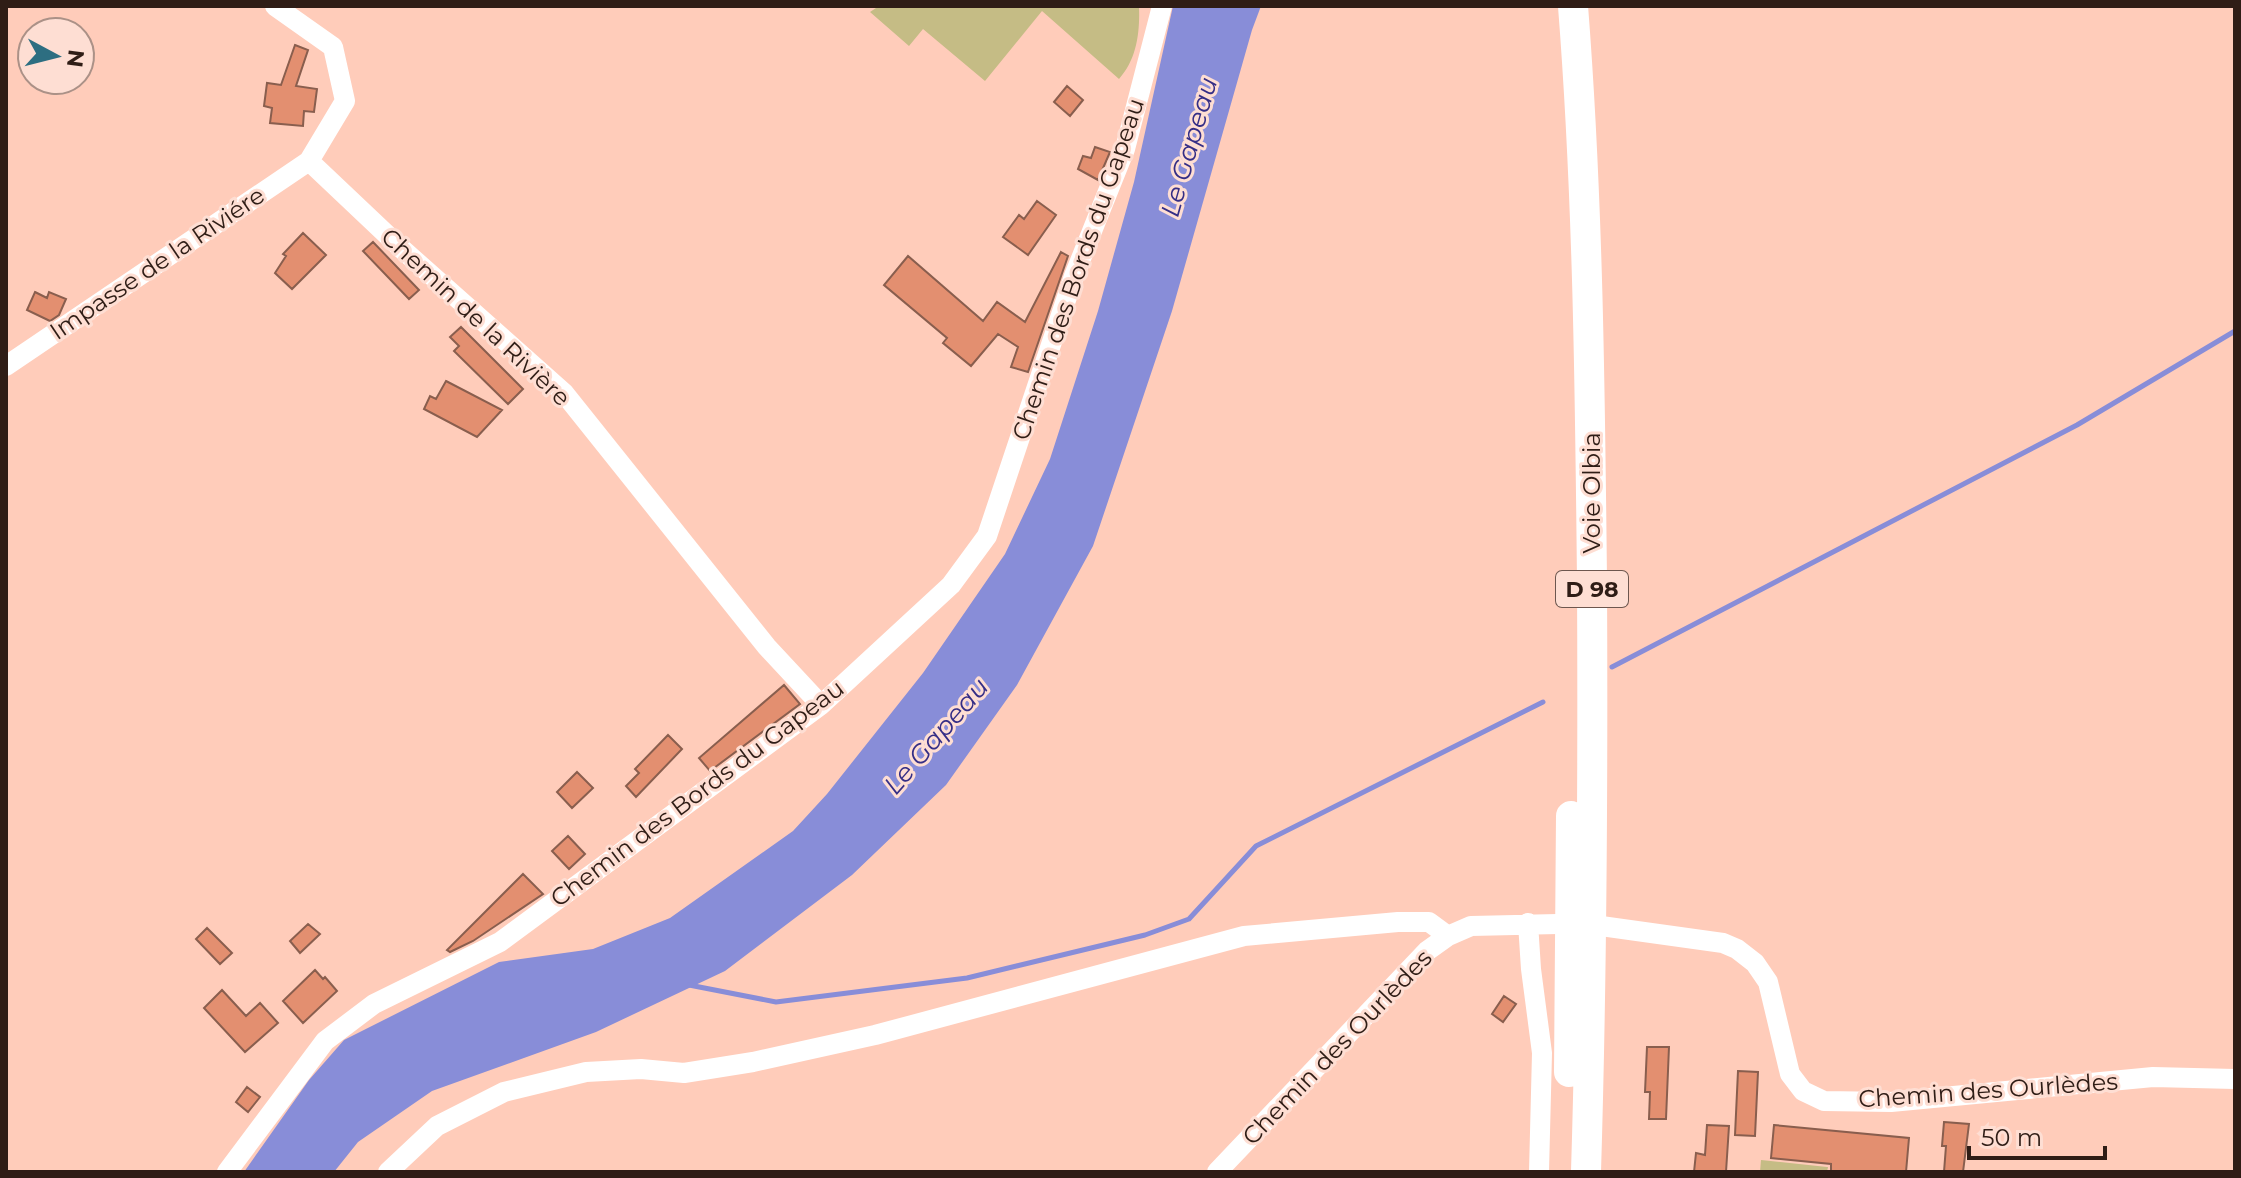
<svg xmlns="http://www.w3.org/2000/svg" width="2241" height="1178" viewBox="0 0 2241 1178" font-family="Montserrat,sans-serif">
<rect width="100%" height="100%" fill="#ffccba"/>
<path fill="#c5bc85" d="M879,6H1139C1140,32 1137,59 1119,79L1042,11L985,81L923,29L909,46L870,12Z
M1761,1160L1827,1167H1828L1827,1172H1760Z"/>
<path fill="#888dd8" d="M1173,6H1261L1252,30L1172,311L1093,546L1017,685L946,785L852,875L725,971L596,1032L432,1091L358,1142L334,1172H244L309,1080L344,1040L499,962L593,949L670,918L793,831L827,794L923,673L1005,554L1050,459L1098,311L1134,182Z"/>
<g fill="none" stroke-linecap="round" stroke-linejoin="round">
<path stroke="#888dd8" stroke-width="5" d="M1612,667L2077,425L2235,331
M689,985L776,1002L967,978L1145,935L1189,919L1256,846L1543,702"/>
</g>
<path fill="#e38f70" stroke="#895e4e" stroke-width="2" d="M295,45L308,50L296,86L317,89L314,112L304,111L303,126L270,123L272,108L264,106L267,83L281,85Z
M1067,86L1083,100L1070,116L1054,102Z
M1095,147L1110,152L1098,180L1078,169L1083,156L1091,158Z
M1037,201L1056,215L1028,255L1003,237L1019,215L1024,219Z
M303,233L326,255L292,289L275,273L286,256L283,254Z
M373,242L419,290L409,299L363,251Z
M1061,252L1068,256L1028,372L1011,367L1018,347L998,334L971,366L943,343L947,338L884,285L908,256L983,321L997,302L1025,322Z
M35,292L47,298L49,292L66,299L59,315L50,321L27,310Z
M461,327L523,389L508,404L454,351L459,346L450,337Z
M446,381L502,410L477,437L424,409L430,396L436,399Z
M784,685L800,704L710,771L699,758Z
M668,735L682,749L636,797L626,786L639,773L635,769Z
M577,772L593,788L572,808L557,792Z
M568,836L585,854L569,869L552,851Z
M523,874L543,894L473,941L450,952L447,950Z
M308,924L320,934L300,953L290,941Z
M207,928L232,953L220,964L196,939Z
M315,970L323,979L325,977L337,991L303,1023L283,1001Z
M222,990L246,1016L260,1003L278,1023L245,1052L204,1008Z
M1504,996L1516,1004L1503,1022L1492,1014Z
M1647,1047H1669L1666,1119H1649L1650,1092H1645Z
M1738,1071L1758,1072L1755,1136L1735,1135Z
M247,1087L260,1097L248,1112L236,1102Z
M1944,1122L1969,1124L1963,1172H1944L1946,1146H1942Z
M1707,1125L1729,1126L1726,1172H1694L1696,1153L1705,1155Z
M1774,1125L1909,1138L1906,1172H1831V1164L1771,1158Z"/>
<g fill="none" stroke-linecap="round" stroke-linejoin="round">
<path stroke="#fff" stroke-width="20" d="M275,6L333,47L345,101L309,161L402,249L564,393L767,647L821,705
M6,366L309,161
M1528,923L1531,969L1542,1053L1539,1172
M1601,926L1723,943L1737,949L1755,963L1768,982L1790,1074L1803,1091L1824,1101L1891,1102L2153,1077L2235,1079
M227,1172L325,1041L374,1004L500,942L821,705L951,585L987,536L1074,276L1125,149L1162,6
M388,1172L437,1126L504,1092L586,1072L641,1069L684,1073L753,1062L875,1035L1244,936L1398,922H1429L1448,936
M1217,1172L1427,951L1448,936L1471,926L1558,924"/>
<path stroke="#fff" stroke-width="30" d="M1573,6C1588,197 1590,389 1592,580C1593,777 1592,975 1586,1172
M1569,1072L1571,816"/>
</g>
<g text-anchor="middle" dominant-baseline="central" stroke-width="6" stroke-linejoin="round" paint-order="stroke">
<rect fill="#feded3" stroke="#6d574f" stroke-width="2" x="1556" y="571" width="72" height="36" rx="6"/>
<g font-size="22" font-weight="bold" fill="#2f1d16">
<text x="1592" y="589">D 98</text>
</g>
<g font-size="24" fill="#2f1d16" stroke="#feded3">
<text transform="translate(157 263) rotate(-34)">Impasse de la Riviére</text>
<text transform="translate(1078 269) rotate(-71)">Chemin des Bords du Gapeau</text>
<text transform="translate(476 317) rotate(43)">Chemin de la Rivière</text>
<text transform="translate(1591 493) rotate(-90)">Voie Olbia</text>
<text transform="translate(697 793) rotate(-37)">Chemin des Bords du Gapeau</text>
<text transform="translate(1337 1047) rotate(-46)">Chemin des Ourlèdes</text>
<text transform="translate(1988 1090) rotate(-4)">Chemin des Ourlèdes</text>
</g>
<g font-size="26" font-style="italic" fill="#352e86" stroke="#feded3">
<text transform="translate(1189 147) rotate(-74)">Le Gapeau</text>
<text transform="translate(936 736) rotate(-49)">Le Gapeau</text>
</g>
</g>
<rect width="2241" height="1178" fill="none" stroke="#2f1d16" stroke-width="16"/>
<g transform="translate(56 56) rotate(97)"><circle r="38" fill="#feded3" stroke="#ab9187" stroke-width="2"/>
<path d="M0-6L14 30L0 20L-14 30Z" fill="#2d6e81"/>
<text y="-12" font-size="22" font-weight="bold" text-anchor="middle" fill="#2f1d16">N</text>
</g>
<path d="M1969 1146v12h136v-12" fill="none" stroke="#2f1d16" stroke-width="4"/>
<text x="1981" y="1146" font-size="24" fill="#2f1d16" stroke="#feded3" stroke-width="6" paint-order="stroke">50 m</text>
</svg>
